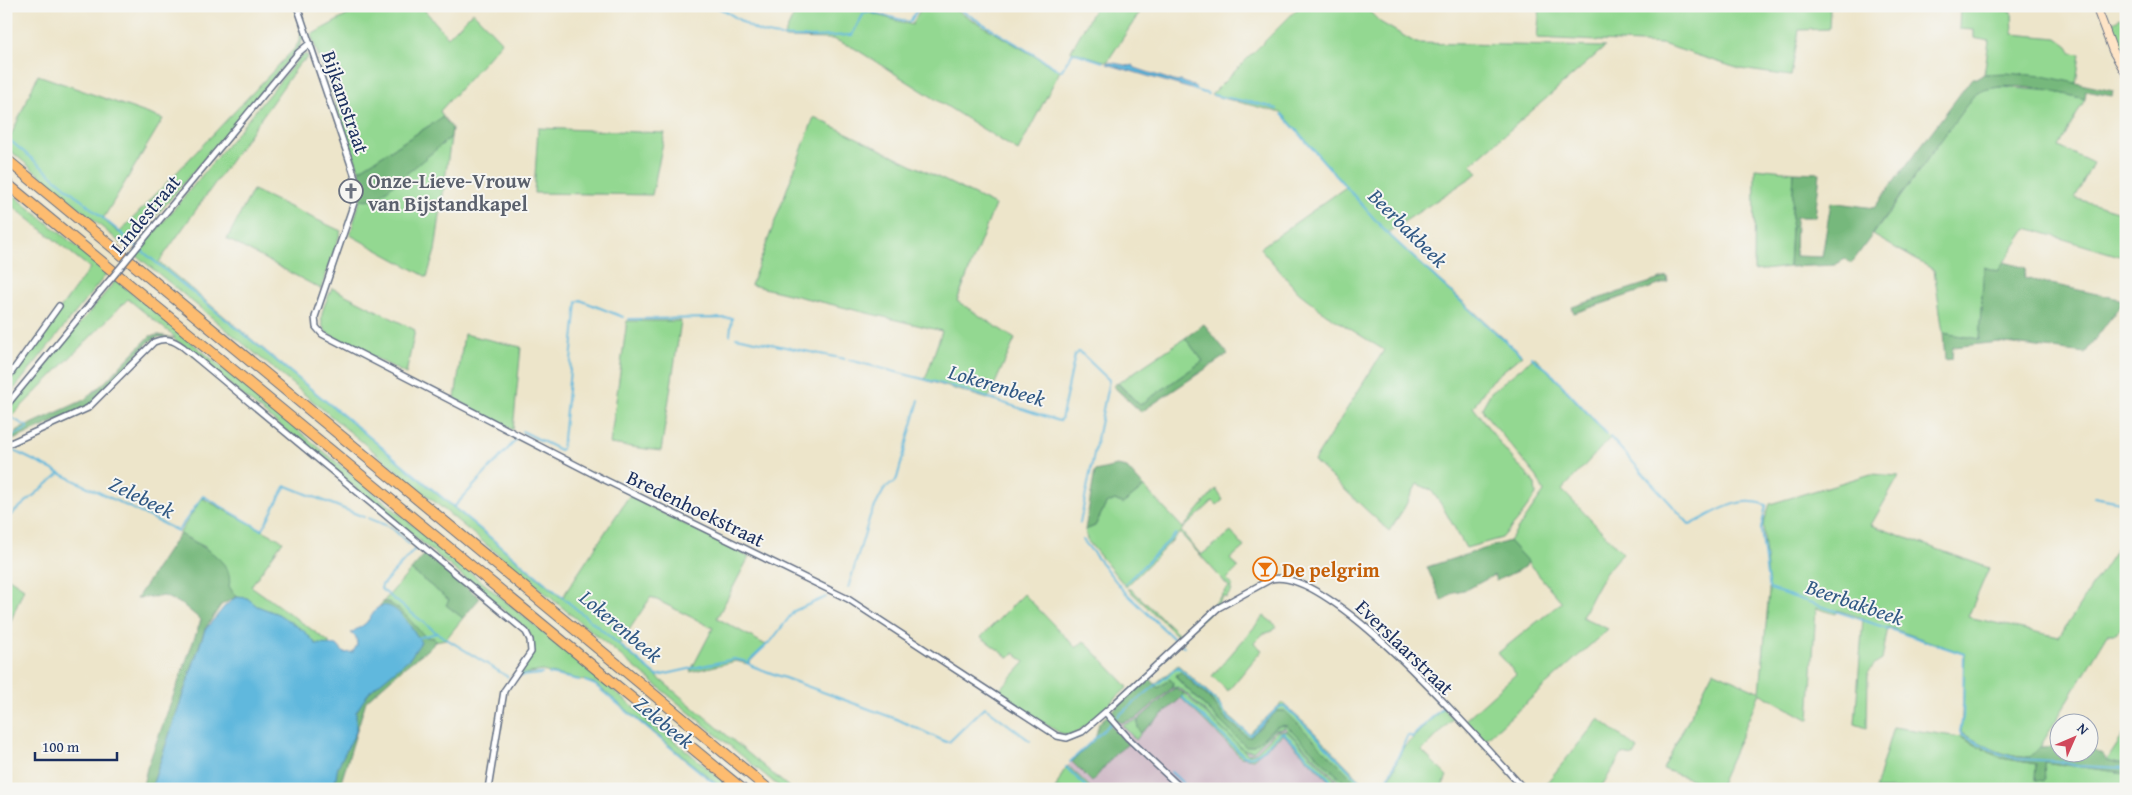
<svg xmlns="http://www.w3.org/2000/svg" width="2132" height="795" viewBox="0 0 2132 795" font-family="'Gentium Book Plus',serif">
<rect width="100%" height="100%" fill="#f6f6f2"/>
<filter id="ink" filterUnits="userSpaceOnUse"><feTurbulence type="fractalNoise" baseFrequency=".02" numOctaves="2"/><feDisplacementMap in="SourceGraphic" scale="10" xChannelSelector="R" yChannelSelector="G"/><feConvolveMatrix kernelMatrix="1 2 1 2 8 2 1 2 1" color-interpolation-filters="sRGB"/></filter>
<filter id="wash" filterUnits="userSpaceOnUse"><feTurbulence type="fractalNoise" baseFrequency=".0096" numOctaves="4" result="noise"/><feDisplacementMap in="SourceGraphic" scale="20" xChannelSelector="R" yChannelSelector="G"/><feGaussianBlur stdDeviation="1.12" result="paint"/><feColorMatrix in="noise" values="0 0 0 0 0 0 0 0 0 0 0 0 0 0 0 0 0 1.4 0 .05"/><feComposite in="paint" operator="in"/></filter>
<g filter="url(#wash)">
<rect width="100%" height="100%" fill="#ede5ca"/>
<path fill="#d1bdc9" d="M1178,665L1218,701L1223,711L1249,734L1282,703L1312,730L1369,789H1055L1064,770L1077,756Z"/>
<path fill="#93d891" stroke="#578478" d="M364,6H421L448,37L473,12L502,42L440,111L443,117L359,170L311,35Z
M798,6H869L867,12L912,25L922,6H949L1060,71L1018,151L854,48L833,39L783,38Z
M1096,6H1144L1107,62L1071,51Z
M1300,6H1364L1380,22L1416,43L1605,47L1471,164L1478,173L1387,233L1522,355L1491,381L1473,407L1505,450L1532,480L1535,485L1536,495L1518,520L1502,538L1466,548L1441,504L1431,490L1417,484L1403,510L1389,531L1314,461L1384,350L1326,314L1298,292L1260,248L1346,187L1282,113L1211,95Z
M1540,6H1830L1829,29L1799,30L1791,76L1740,69L1662,44L1537,38Z
M1960,6H1984V9L2012,11L2013,34L2057,38L2068,46L2072,53L2080,54L2076,84C2045,77 2016,72 1984,74L1989,41L1974,38V30L1959,29Z
M2126,15V46L2121,49L2111,23Z
M301,29L304,35L300,46L128,249L6,147V138L9,140L38,75L163,119L103,219L119,233L295,48L300,40Z
M306,54L308,58L300,63L159,262L562,598L629,496L749,557L717,618L766,645L748,664L736,661L690,672L713,628L651,597L619,645L791,789H782L136,255L299,58Z
M2001,87L2052,91L2085,99L2059,147L2093,163L2075,198L2126,214V258L2027,228L1998,271L1984,268L1979,339L1943,333L1934,270L1873,235L1974,94L1984,89Z
M814,117L995,205L957,301L1015,339L988,399L925,380L942,331L751,285Z
M538,128L665,133L652,195L534,193Z
M451,137L435,251L427,277L350,235L360,200L376,198Z
M1755,168L1794,172L1789,267L1754,271Z
M6,189L108,272L6,399V383L90,268L6,201Z
M253,190L341,231L321,289L227,239Z
M116,280L733,789H723L594,683L542,671L518,675C531,659 539,650 528,630L173,338L175,337L128,299L6,422V412Z
M332,288L415,330L406,374L327,333C315,319 326,303 332,288Z
M627,321H681L661,451L610,444Z
M464,334L521,347L513,430L455,399Z
M1185,338L1203,361L1140,405L1118,383Z
M1535,357L1610,438L1562,490L1623,553C1602,573 1594,592 1582,617L1608,629L1484,741L1465,720L1516,674L1498,653L1562,602L1509,541L1544,492L1537,477L1484,413L1482,408L1491,392Z
M1871,474L1899,476L1871,525L1989,568L1968,617L2059,637L2126,534V620L2116,634H2108L2040,747L2030,757C2005,759 1983,744 1961,733L1965,654L1888,627L1882,660L1874,665L1868,673L1867,728L1855,724L1863,618L1837,610L1836,614L1816,608L1809,720L1760,693L1718,789L1663,769L1713,671L1760,692L1769,591L1763,525L1770,504Z
M1144,487L1183,528L1216,489L1223,500L1217,505L1213,501L1181,531L1201,555L1231,532L1244,547L1230,559L1238,568L1227,579L1233,586L1230,588L1232,590L1226,598L1223,596L1217,605L1180,638L1128,589H1131L1180,635L1216,602L1229,587L1180,533L1126,587L1087,540L1085,530L1095,526L1106,504L1115,500L1123,504Z
M202,498L283,541L251,586L329,642V647L316,644L304,631L278,614L257,606L247,598L236,597L232,592L205,547L179,534Z
M411,570L449,600L446,605L463,618L446,639L435,641L434,638L426,637L389,602H383Z
M6,576L24,588L6,633Z
M1024,594L1076,648L1084,641L1128,687L1078,732L1068,735L1060,733L996,694L1025,662L1014,653L1009,658L981,637Z
M1264,616L1277,626L1273,631L1263,634L1254,643L1262,650L1228,691L1212,676Z
M1178,665L1218,701L1223,711L1249,734L1282,703L1312,730L1369,789H1363L1285,711H1277L1249,738L1225,718L1211,699L1187,677L1177,679L1246,747C1251,745 1257,742 1262,739C1272,733 1274,723 1287,726L1351,789H1347L1285,728L1275,730L1253,751L1244,750L1185,692L1177,687L1172,688L1173,683L1170,679L1158,688L1155,684Z
M1184,693L1248,754L1256,752L1277,731H1287L1344,789H1337L1283,734L1253,759L1241,757L1181,698Z
M1443,708L1453,719L1422,751L1447,776L1441,789H1385L1403,748Z
M1599,719L1638,749L1634,756L1622,754L1600,789H1547L1544,786Z
M1138,720V728L1141,733L1136,740L1122,725Z
M1893,727L1960,737L2001,758L2036,764L2035,780L2044,762L2126,773V789H2074L2059,786L2058,789H1875Z
M2126,731V765L2107,760Z
M1068,766L1092,789H1055L1064,770Z"/>
<path fill="#76b87b" stroke="#48746c" d="M2006,73L2043,76L2113,91L2112,96L2086,91L2085,99C2055,92 2002,77 1974,95L1851,264L1845,259L1835,265L1789,267L1794,172L1820,173L1815,217H1796L1795,256L1822,257L1831,202L1874,208L1972,78H1978L1984,74Z
M443,117L452,128L451,137L376,199L360,200L362,186L359,170Z
M2004,262L2026,268L2024,278L2124,300L2085,353L1998,342L1953,347L1952,359L1945,360L1943,333L1979,339L1984,267L1998,271Z
M1667,277L1668,282L1574,313L1572,307Z
M1204,324L1228,354L1141,412L1113,386L1117,383L1140,405L1203,361L1185,338Z
M159,335L173,338L159,337L150,341L93,403L84,409L8,442L18,430L84,400L105,382L150,336Z
M1117,466L1127,468L1144,487L1123,504L1115,500L1106,504L1095,526L1085,530L1095,471Z
M179,534C197,543 236,561 229,586L236,597L221,605L205,629L151,789H142L147,768L201,620L183,605L164,596L137,598Z
M1509,541L1528,562L1525,567L1496,581L1494,575L1468,589L1454,592L1442,601L1427,567Z
M425,554L480,598L463,618L446,605L449,600L411,570Z
M383,602C400,603 414,627 426,637L434,638L435,641L432,646L402,669L366,701L339,789H334C334,774 346,726 352,712C359,696 378,684 391,673L367,622Z
M1181,672L1210,699L1225,718L1247,737H1250L1277,711H1285L1363,789H1351L1287,726C1269,722 1264,746 1246,747L1177,678L1176,675Z
M1149,677L1158,688L1170,679L1173,683L1172,688L1137,718L1120,723L1117,720L1110,725L1128,744L1115,754L1092,782L1072,762L1095,739L1099,723Z
M1176,688L1184,693L1181,698L1141,733L1138,728V720L1172,690Z
M1961,733C1983,744 2005,759 2030,757L2040,747L2059,746L2060,752H2090V748H2091L2102,754L2107,760L2126,765V773L2044,762L2045,781L2035,780L2036,764L2001,758L1960,737Z"/>
<path fill="#60b8dd" stroke="#3e749e" d="M1108,62L1130,66L1133,65L1135,68L1177,82L1181,81L1195,87V90L1107,64Z
M236,597L247,598L257,606L278,614L304,631L316,644L337,645L344,653L353,652L357,645L356,637L351,633C356,629 362,627 367,622C370,618 372,613 376,609C393,594 414,632 421,642L410,658L369,692L356,712V732L338,766L334,789H151L205,630L225,606Z"/>
<g fill="none" stroke-linecap="round" stroke-linejoin="round">
<path stroke="#60b8dd" stroke-width="2" d="M714,6C731,12 743,24 758,31C780,41 827,36 852,35L864,13L870,12L910,22L919,6
M954,6L1061,71L1073,52
M1075,53L1103,62
M1193,89L1208,94
M1213,95L1264,105L1277,109
M1282,114L1385,231L1479,318L1520,354
M6,137L159,265L349,420L657,676L734,659L744,661L752,666L899,720L946,742H949L985,707L1030,741
M629,319L732,318L730,335
M736,337L845,359
M1531,357L1548,370L1607,434
M849,360L958,388L1059,421L1061,420L1075,355L1078,352L1081,353L1109,380L1080,523
M522,431L560,450L562,449L577,302L580,300L623,317
M1610,437L1690,525C1715,513 1738,494 1766,505L1761,529L1768,584L1770,589L1964,654L1963,716L1960,732L1962,735L1998,753L2017,759L2058,761L2077,766L2126,768
M6,439L27,429L28,427L10,417
M8,448L178,531L203,496L262,530L285,487L287,486L364,517
M2094,497L2126,503
M454,507L516,440
M368,518L392,528L409,544
M6,519L59,474
M1083,540L1122,589L1176,641
M415,549L382,585L381,589L437,633
M1125,584L1176,534
M848,588L870,516L885,488L895,482L897,478L919,400
M417,638L437,633L508,677
M1182,645L1185,647
M747,663L772,640L794,611L826,597
M549,674L579,680
M519,676L542,674
M585,681L595,685L721,789
M1182,697L1244,756C1259,760 1270,741 1281,733H1284L1339,789
M1118,716L1178,667L1216,701L1228,718L1250,735L1279,707H1285L1311,731L1367,789
M1070,762L1111,723
M1066,767L1088,789
M1171,772L1184,784
M1234,787L1242,789
M1188,788V789
M1383,789L1408,735L1412,737L1443,707"/>
</g>
</g>
<g filter="url(#ink)">
<g fill="none" stroke-linecap="round" stroke-linejoin="round">
<g stroke="#646f84" stroke-width="8">
<path id="street" d="M297,6L354,174L358,191L315,317L316,327L322,334L603,479L848,599L1057,736L1067,738L1082,732L1111,707L1218,608L1271,579C1330,565 1483,745 1524,789
M153,228L298,53L310,43
M6,380L59,306
M6,406L90,304
M6,445L88,408L154,342C166,337 173,340 183,347L526,632L530,640L531,652L504,691L488,789
M1106,713L1128,738L1182,789"/>
</g>
<g stroke="#646f84" stroke-width="10">
<path id="secondary" d="M2096,6L2113,51L2126,73"/>
</g>
<g stroke="#646f84" stroke-width="12">
<path id="highway" d="M6,159L768,789
M6,183L742,789"/>
</g>
<use href="#street" stroke="#fff" stroke-width="5"/>
<use href="#secondary" stroke="#fee4c6" stroke-width="8"/>
<use href="#highway" stroke="#fdbc70" stroke-width="10"/>
<g stroke="#646f84" stroke-width="8" stroke-linecap="butt">
<path id="street-bridge" d="M90,304L153,228"/>
</g>
<use href="#street-bridge" stroke="#fff" stroke-width="5"/>
</g>
</g>
<defs>
<g id="church-ring" transform="scale(1.25)"><circle r="9.5" fill="#f6f6f2" stroke="#6b7280" stroke-width="1.5"/><path d="M-1.2-6h2.4v3.5h3.3v2.4h-3.3V6h-2.4V-.1h-3.3v-2.4h3.3Z" fill="#6b7280"/></g>
<g id="bar-ring" transform="scale(1.25)"><circle r="9.5" fill="#f6f6f2" stroke="#e8710a" stroke-width="1.5"/><path d="M-6-5H6L.8 .8V4.5H3.5V6h-7V4.5H-.8V.8Z" fill="#e8710a"/></g>
</defs>
<g fill-rule="evenodd">
<use href="#church-ring" x="351" y="191"/>
<use href="#bar-ring" x="1265" y="569"/>
</g>
<g text-anchor="middle" dominant-baseline="central" stroke-width="4" stroke-linejoin="round" paint-order="stroke">
<g font-size="20" fill="#1b2f5e" stroke="#f6f6f2">
<text transform="translate(346 102) rotate(71)">Bijkamstraat</text>
<text transform="translate(145 214) rotate(-50)">Lindestraat</text>
<text transform="translate(696 508) rotate(26)">Bredenhoekstraat</text>
<text transform="translate(1405 647) rotate(44)">Everslaarstraat</text>
</g>
<g font-size="20" font-weight="bold" fill="#5b616d" stroke="#f6f6f2" text-anchor="start">
<text x="368" y="180">Onze-Lieve-Vrouw<tspan x="368" dy="23">van Bijstandkapel</tspan></text>
</g>
<g font-size="20" font-weight="bold" fill="#c56008" stroke="#f6f6f2" text-anchor="start">
<text x="1282" y="569">De pelgrim</text>
</g>
<g font-size="21" font-style="italic" fill="#305884" stroke="#f6f6f2">
<text transform="translate(1408 228) rotate(45)">Beerbakbeek</text>
<text transform="translate(997 385) rotate(17)">Lokerenbeek</text>
<text transform="translate(142 497) rotate(26)">Zelebeek</text>
<text transform="translate(1855 602) rotate(19)">Beerbakbeek</text>
<text transform="translate(621 626) rotate(40)">Lokerenbeek</text>
<text transform="translate(664 722) rotate(39)">Zelebeek</text>
</g>
</g>
<rect width="2132" height="795" fill="none" stroke="#f6f6f2" stroke-width="25"/>
<g transform="translate(2074 738) rotate(45)"><circle r="24" fill="#f6f6f2" stroke="#9ea6b7"/>
<path d="M0-4L9 19L0 12L-9 19Z" fill="#d1495b"/>
<text y="-8" font-size="14" font-weight="bold" text-anchor="middle" fill="#1b2f5e">N</text>
</g>
<path d="M35 752v8h82v-8" fill="none" stroke="#1b2f5e" stroke-width="2.5"/>
<text x="42" y="752" font-size="15" fill="#1b2f5e" stroke="#f6f6f2" stroke-width="4" paint-order="stroke">100 m</text>
</svg>
